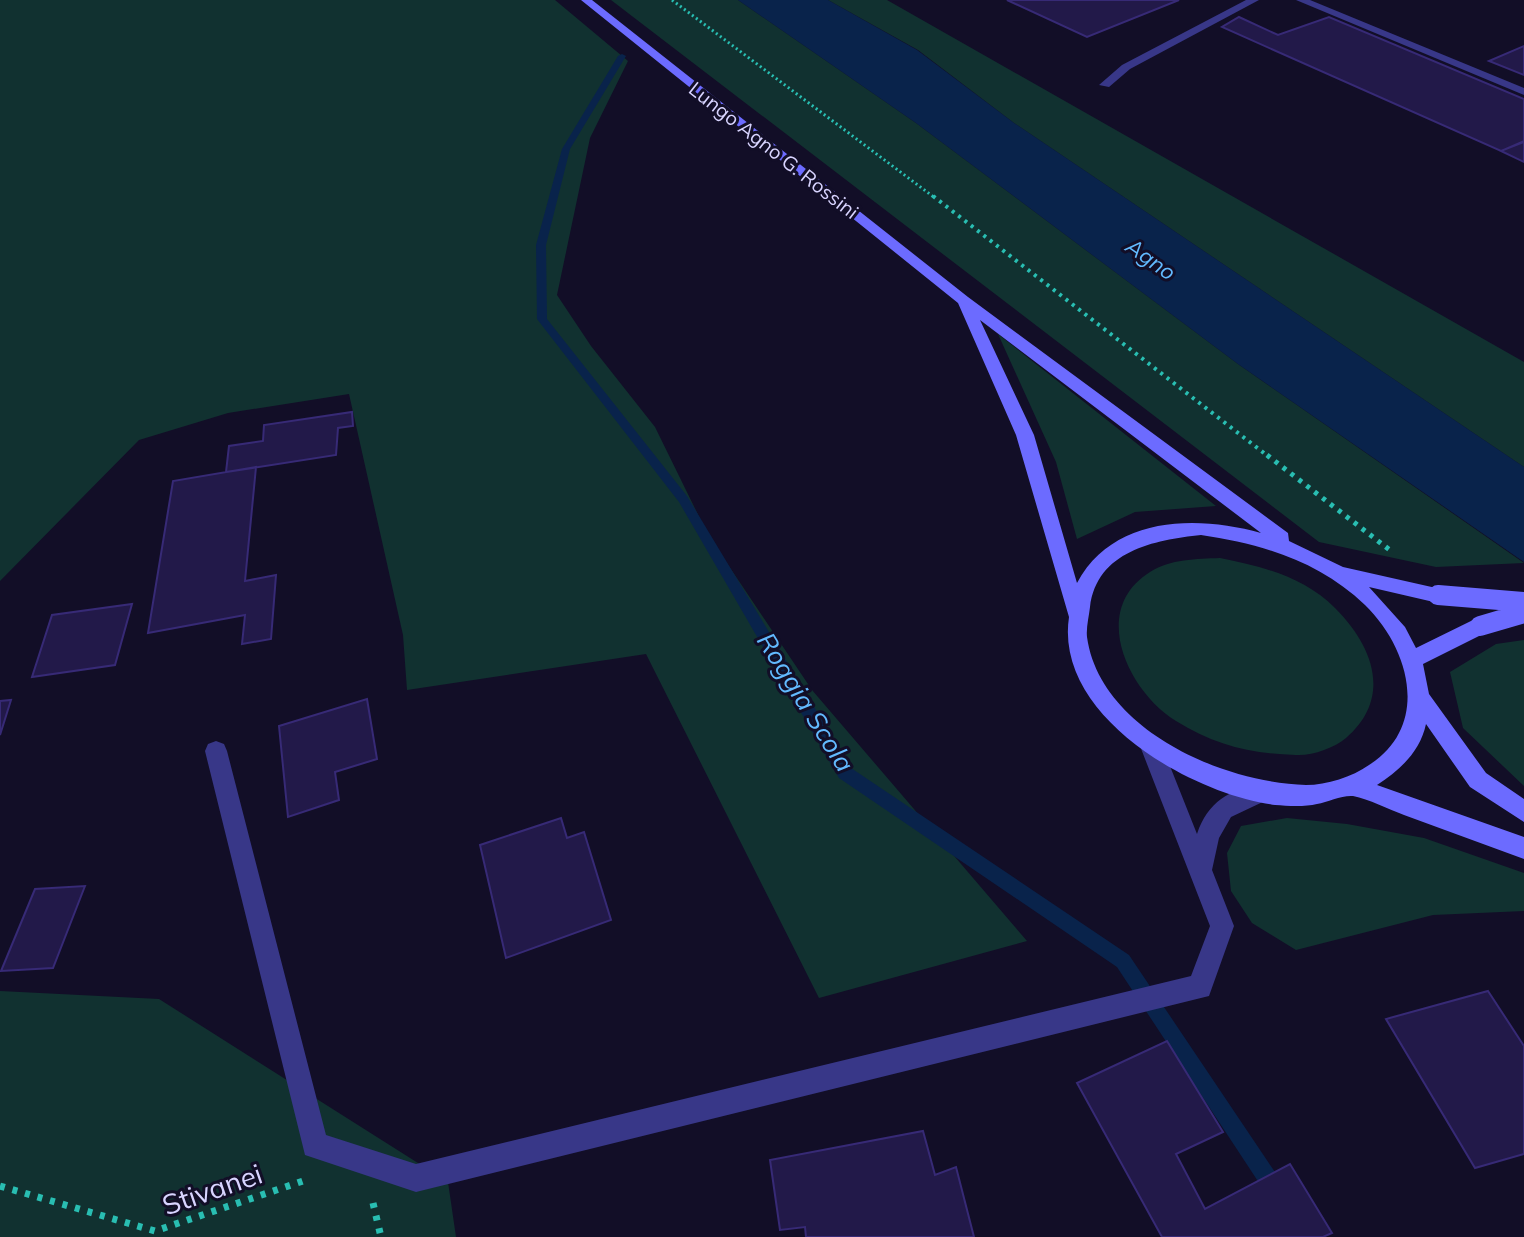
<svg xmlns="http://www.w3.org/2000/svg" width="1524" height="1237" viewBox="0 0 1524 1237" font-family="Mulish,sans-serif">
<rect width="100%" height="100%" fill="#120e27"/>
<path fill="#113130" d="M0,0H555L628,61L590,138L557,295L591,346L655,427L708,535L812,690L1027,941L819,998L646,654L407,690L403,635L349,394L228,413L139,440L0,581Z
M611,0H738L916,123L1238,364L1524,563L1436,567L1319,542Z
M828,0H887L1524,362V467L1014,123L918,50Z
M998,334L1216,506L1135,512L1077,539L1056,462Z
M1220,558C1261,566 1304,577 1335,608C1373,646 1393,697 1346,738C1334,748 1312,756 1296,755C1252,754 1214,745 1176,721C1128,691 1089,610 1150,572C1170,559 1197,559 1220,558Z
M1524,640V786L1463,728L1450,672L1496,644Z
M1287,818L1347,824L1424,838L1524,873V911L1433,915L1296,950L1252,923L1231,891L1227,853L1241,826Z
M0,991L159,999L448,1182L456,1237H0Z"/>
<path fill="#09234b" d="M738,0H828L917,50L1014,123L1524,467V562L1238,364L916,123Z"/>
<g fill="none" stroke-linecap="round" stroke-linejoin="round">
<path fill="#09234b" fill-rule="evenodd" d="M622,54L626,56L570,149L546,245L547,319L687,496L851,768L1129,955L1283,1184L1286,1191L1283,1198L1276,1201L1269,1198L1117,967L839,778L679,502L537,319L536,245L562,149L618,56Z"/>
</g>
<path fill="#221949" stroke="#372a76" stroke-width="2" d="M1007,0H1179L1087,37Z
M1239,17L1278,35L1329,17L1524,99V142L1501,151L1222,27Z
M1524,46V75L1489,61Z
M1524,141V162L1501,151Z
M352,412L353,426L338,428L336,455L226,472L229,446L263,441L264,425Z
M256,467L245,581L276,575L271,639L242,644L245,615L148,633L173,481Z
M132,604L115,665L32,677L52,615Z
M367,699L377,759L335,772L339,800L288,817L279,726Z
M11,700L0,735V701Z
M561,818L567,838L584,832L611,920L506,958L480,845Z
M85,886L53,968L1,971L35,889Z
M1488,991L1524,1046V1154L1475,1168L1386,1019Z
M1167,1041L1223,1132L1176,1154L1205,1209L1290,1164L1332,1233L1323,1237H1162L1077,1083Z
M923,1131L935,1175L956,1167L974,1237H806L805,1227L780,1230L770,1160Z"/>
<g fill="none" stroke-linecap="round" stroke-linejoin="round">
<path stroke="#29beb2" stroke-width="3" stroke-dasharray="2 3" stroke-linecap="butt" d="M672,0L935,198"/>
<path stroke="#29beb2" stroke-width="4" stroke-dasharray="3 5" stroke-linecap="butt" d="M933,196L1269,457"/>
<path stroke="#29beb2" stroke-width="5" stroke-dasharray="4 6" stroke-linecap="butt" d="M1267,455L1391,551"/>
<path stroke="#29beb2" stroke-width="7" stroke-dasharray="5 8" stroke-linecap="butt" d="M0,1186L155,1231L303,1181
M373,1203L381,1237"/>
<path fill="#383788" fill-rule="evenodd" d="M1246,0H1259L1130,69L1109,87L1099,85L1122,65Z
M1296,0H1310L1524,88V95Z"/>
<path fill="#383788" fill-rule="evenodd" d="M1151,736L1159,739L1162,746L1197,834C1208,801 1229,791 1261,782L1269,785L1272,792L1269,799L1231,817L1219,838L1212,870L1234,926L1209,996L416,1192L305,1155L205,751L208,744L216,741L224,744L227,751L326,1135L416,1164L1191,976L1210,926L1140,746L1143,739Z"/>
<path fill="#6c6bff" fill-rule="evenodd" d="M581,0H592L968,297L1288,533L1289,541L1343,567L1445,590L1448,595L1445,600L1438,603L1369,587L1405,627L1416,648L1473,620H1487L1490,626L1487,632L1423,664L1429,694L1486,773L1524,799V822L1470,787L1426,724C1420,752 1400,770 1377,785L1524,837V859C1484,844 1444,830 1404,815C1388,809 1369,799 1353,796C1342,795 1328,802 1317,804C1305,807 1288,806 1275,805C1191,794 1054,716 1069,617L1016,435L958,303ZM980,320L1261,533C1196,515 1113,516 1077,583L1034,435ZM1201,535C1262,544 1319,561 1365,605C1411,650 1430,726 1369,765C1352,777 1327,785 1306,785C1224,783 1100,730 1087,637C1086,628 1089,616 1090,607C1097,551 1154,540 1201,535Z"/>
<path stroke="#6c6bff" stroke-width="20" d="M1438,595L1524,602
M1480,626L1524,613"/>
</g>
<g text-anchor="middle" dominant-baseline="central" stroke-width="6" stroke-linejoin="round" paint-order="stroke">
<g font-size="20" fill="#d8d4ff" stroke="#120e27">
<text transform="translate(774 150) rotate(38)">Lungo Agno G. Rossini</text>
</g>
<g font-size="22" font-style="italic" fill="#62baff" stroke="#120e27">
<text transform="translate(1151 259) rotate(35)">Agno</text>
</g>
<g font-size="26" font-style="italic" fill="#62baff" stroke="#120e27">
<text transform="translate(806 702) rotate(58)">Roggia Scola</text>
</g>
<g font-size="28" fill="#d8d4ff" stroke="#120e27">
<text transform="translate(212 1189) rotate(-19)">Stivanei</text>
</g>
</g>
</svg>
